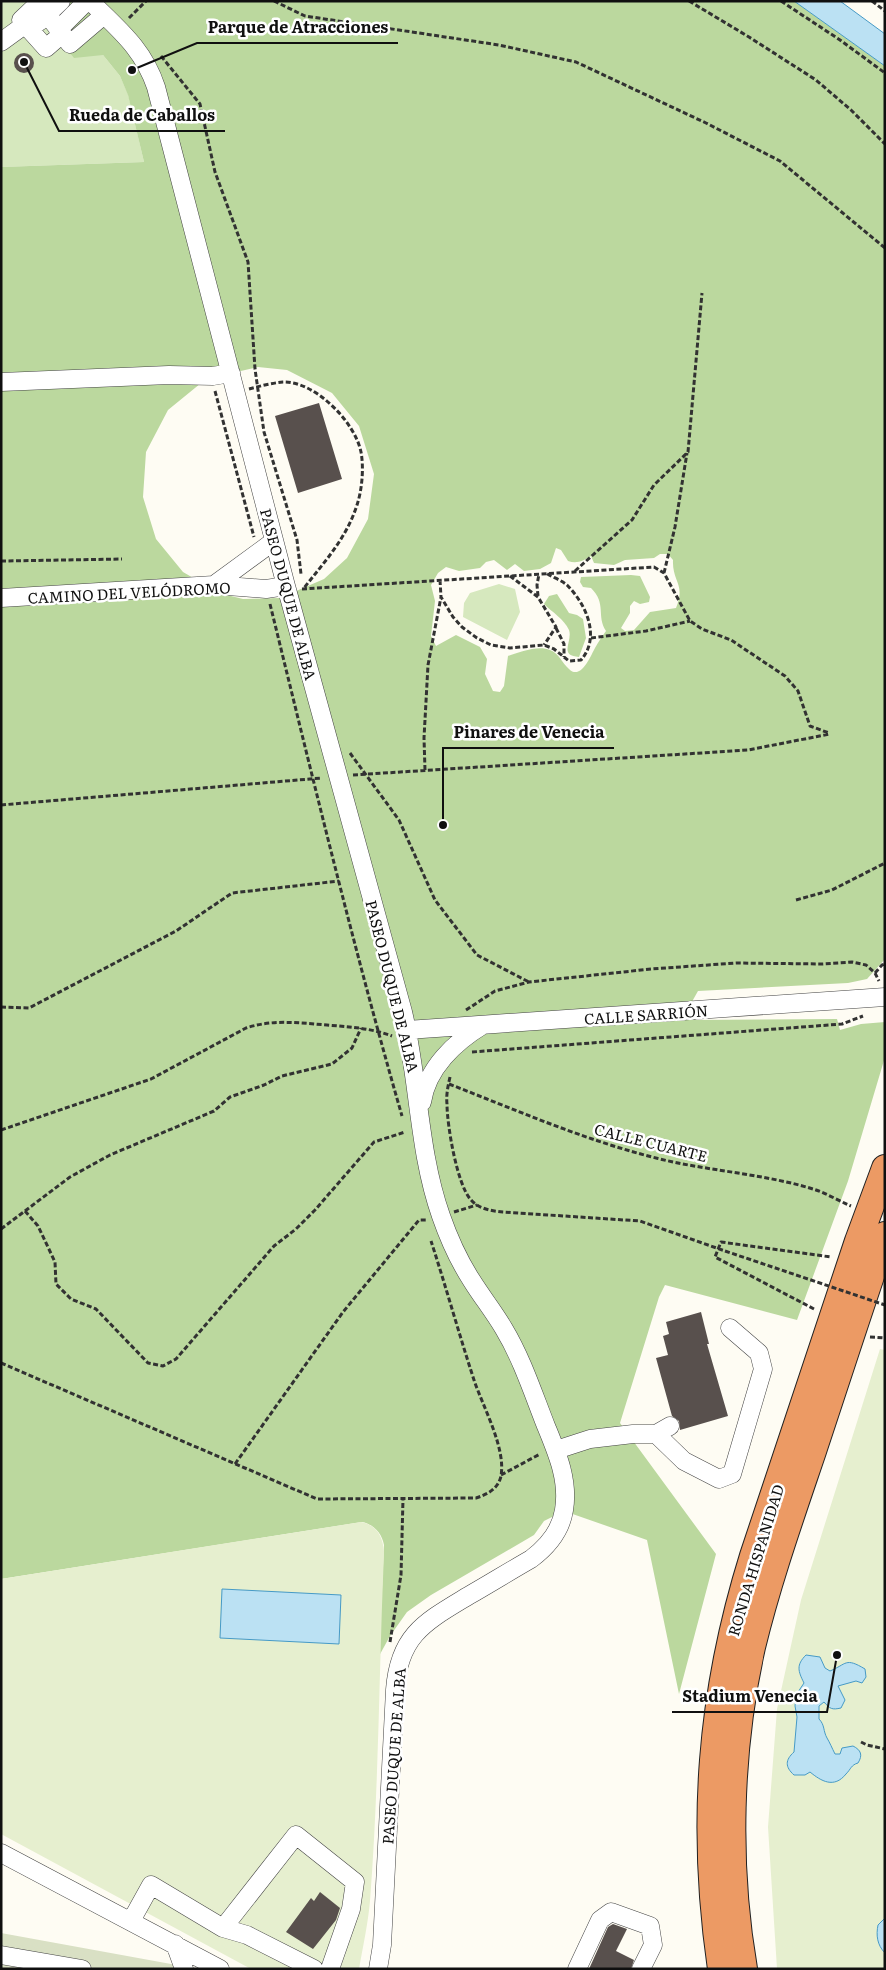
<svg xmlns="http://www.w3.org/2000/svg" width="886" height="1970" viewBox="0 0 886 1970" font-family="Literata,serif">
<rect width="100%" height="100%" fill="#fefcf3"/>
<path fill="#d6e8be" d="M1,1H29L103,55L120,76L128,94L144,162L1,167Z
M499,584L515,589L520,612L507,640L463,617L464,603L470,593Z"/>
<path fill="#bbd89e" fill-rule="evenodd" d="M29,1H794L885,66V959L867,979L848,983L698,991L689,1007L695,1020L837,1019L840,1030L861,1024L885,1022V1057L848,1181L797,1320L665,1285L659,1297L620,1423L716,1554L679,1694L647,1540L564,1511L544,1521L534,1535L431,1595L407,1612L390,1636L379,1656L384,1545C382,1533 373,1524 362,1522L1,1579V167L144,162L128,95L120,76L103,55L74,58ZM258,367L287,370L332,393L359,426L374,474L368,519L347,558L324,579L280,598L243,599L219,593L183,572L156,539L143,497L146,452L168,410L206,379ZM556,548L561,550L568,561C577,564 583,561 591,556L594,563L614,565L625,560L654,558L660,554H668L673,560C672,582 686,584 676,608L650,612L634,630L625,631L621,628L630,613V606L634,601L640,604L649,602L650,597L640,576L631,575L581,577L580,582L583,587L591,588C607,604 596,616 606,631C602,637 598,642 595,648C591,655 581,681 569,669C562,663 559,653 550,650C538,645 520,652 508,656L504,686L500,692L493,691L485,674L487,659L480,647L456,635L436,646L431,636L435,601L431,585L438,573L446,567L459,571L480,568L486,562L494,560L507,570L515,564L524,571L540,569L551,563Z
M557,594L569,613L577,615L583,619L586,638L579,657C558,656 573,641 569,630C564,619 552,612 544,604L549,596Z"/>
<path fill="#d9e0c4" d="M1,1933L182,1966V1969H1Z"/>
<path fill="#e6efcf" d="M880,1349L885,1350V1969H777L768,1827L777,1709L801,1600Z
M361,1522C377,1525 383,1537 384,1552C379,1668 379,1785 370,1901C368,1924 363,1946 359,1969H251L1,1834V1579Z"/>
<path fill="#bbe1f3" stroke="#469ac6" d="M794,1H840L885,34V66Z
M222,1589L341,1595L339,1644L220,1638Z
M806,1655L820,1657L825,1668L830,1671C847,1664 845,1657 865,1669L866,1677L862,1683L856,1681L838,1686L845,1700L841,1708C832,1710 830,1709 824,1702L819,1706V1719C825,1725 823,1731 827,1738C830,1743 832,1748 835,1754H840L842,1748L853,1746C861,1750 863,1755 858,1763C851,1765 851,1769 846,1774C834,1789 821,1781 810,1772L805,1775H794C785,1767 785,1760 794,1752L797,1717L795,1706L796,1695L804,1683C798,1671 796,1665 806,1655Z
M885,1918V1953C877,1945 876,1935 878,1925Z"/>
<path fill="#58504d" d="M14 63a10 10 0 1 1 20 0a10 10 0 1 1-20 0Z
M319,403L342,479L298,493L275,416Z
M701,1312L709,1344H707L728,1416L680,1430L679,1421L672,1416L656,1358L668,1355L663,1336L669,1334L666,1322Z
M320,1892L340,1908L336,1920L313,1949L286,1932L311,1898L314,1901Z
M613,1924L627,1929L616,1951L634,1960L631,1969H589L608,1927Z"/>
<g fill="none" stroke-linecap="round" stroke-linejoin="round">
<g stroke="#434343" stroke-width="19">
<path id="minor" d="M41,1L21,20L46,48L61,35
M90,1C118,29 143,48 156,87L286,586L403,1012C419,1079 418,1151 441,1216C449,1239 459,1261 472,1281C482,1297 494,1312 504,1329C522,1359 533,1393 546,1426C557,1453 569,1480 564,1510C561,1530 547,1547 531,1559C510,1571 489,1584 468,1596C425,1622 399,1635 395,1690L382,1945L378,1969
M39,4L70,44L104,15
M39,22L61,1
M58,30L87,1
M1,42L34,18
M1,382L169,375L213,376L231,373
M214,585L274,541
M1,598L214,585L266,589L286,586
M407,1030L885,997
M422,1102C427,1068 455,1042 483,1025
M656,1434L684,1461L719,1479L732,1474L763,1369L759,1353L730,1328
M556,1450L590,1439L633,1434H656L670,1426
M1,1853L220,1969
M131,1921L151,1885L223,1928L247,1935L314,1969
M223,1928L296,1835L355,1882L351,1909L330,1969
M175,1944L184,1969
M1,1955L82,1969
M577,1969L600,1920L611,1912L650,1926L653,1945L641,1969"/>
</g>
<g stroke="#212121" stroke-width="28">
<path id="highway" d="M721,1969C700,1825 710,1694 753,1556L858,1241L885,1168
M744,1969C726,1865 729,1750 752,1647C768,1581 791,1516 813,1451C837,1379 860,1307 885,1235"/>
</g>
<path stroke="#323232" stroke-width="3" stroke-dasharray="5 2.5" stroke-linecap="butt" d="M274,1L305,16L499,45L576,62L706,123L780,161L885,248
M689,1L749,37L816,80L851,110L885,144
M781,1L840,40L885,73
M872,1L885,11
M129,18L146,1
M161,56L200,104L215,172L248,262L255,369L264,432L297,540L301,574
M249,389C260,386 272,383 283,382C315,381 355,422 361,452C364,468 362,490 357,505C346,539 325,561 304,588
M215,391L254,537
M1,561L122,559
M575,571L632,520L654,485L688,452L702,293
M664,573L675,527L687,453
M510,576L538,597L556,627L544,645
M440,580L441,597L453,617L462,627L477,638L491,645L510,648L544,645L554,649L569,661L581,660C601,637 586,604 567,585C561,580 552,577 546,573
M302,589L654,567L664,573L690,621L702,629L731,640L785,676L798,691L810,726L829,733
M538,596L537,585L539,574
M270,604C312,775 353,946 402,1116
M556,628L564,644V657
M591,638L646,631L690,621
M350,753L399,820L435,900L477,955L529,982
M425,770L424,738L428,665L441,597
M353,775L748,750L830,734
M1,805L322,778
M796,900L832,890L885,863
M875,973L882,965L885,964
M1,1007L29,1008L176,931L232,893L339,881
M466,1010L495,991L529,982L651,969L736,963L822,964L852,962L866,965L875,973L879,981
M472,1052L842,1024L863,1016
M450,1077C448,1086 446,1095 447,1104C447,1125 457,1185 471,1200C479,1209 492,1211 503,1212L640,1221L725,1251
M449,1084C516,1110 582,1139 652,1157C705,1171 761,1173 813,1189C826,1193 839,1201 851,1206
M1,1130L151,1079L246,1028C273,1019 300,1023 327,1025C350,1027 371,1028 392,1036
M25,1211L38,1226L55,1262L56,1284L71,1299L96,1309L148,1363L163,1366L176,1359L274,1246L296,1229L315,1210L374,1142L405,1132
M454,1212L477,1205
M1,1229L70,1177L110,1155L214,1111L230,1097L264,1085L282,1076L332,1064L352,1048L361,1028
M814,1309L715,1257L721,1242L831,1257
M870,1337L885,1338
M1,1363L317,1499L476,1498C488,1494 498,1489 501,1476C506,1448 483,1407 474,1380C459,1334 446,1287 431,1241
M235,1464L343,1312L419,1220H427
M501,1475L540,1454
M390,1642L401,1575L403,1499
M861,1742L867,1745L885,1749"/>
<use href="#minor" stroke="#fff" stroke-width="18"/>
<use href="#highway" stroke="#ec9a64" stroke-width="26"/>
<path stroke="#323232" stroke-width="3" stroke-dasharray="5 2.5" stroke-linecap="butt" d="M725,1251L885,1305"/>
</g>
<g text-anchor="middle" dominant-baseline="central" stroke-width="5" stroke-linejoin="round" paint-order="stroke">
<g font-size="15" fill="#101010" stroke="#fff">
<text transform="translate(129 592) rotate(-3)">CAMINO DEL VELÓDROMO</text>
<text transform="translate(289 594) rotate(75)">PASEO DUQUE DE ALBA</text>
<text transform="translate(393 986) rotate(76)">PASEO DUQUE DE ALBA</text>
<text transform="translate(646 1014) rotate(-4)">CALLE SARRIÓN</text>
<text transform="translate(651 1142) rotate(14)">CALLE CUARTE</text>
<text transform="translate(755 1560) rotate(-73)">RONDA HISPANIDAD</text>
<text transform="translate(393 1756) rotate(-86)">PASEO DUQUE DE ALBA</text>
</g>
</g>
<path fill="none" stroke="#101010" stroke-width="2" d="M132 70L197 43H398M24 62L59 131H225M443 825L443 748H614M837 1655L827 1712H672"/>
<g fill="#101010" stroke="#fff" stroke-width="2">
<circle cx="132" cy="70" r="5"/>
<circle cx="24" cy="62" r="5"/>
<circle cx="443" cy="825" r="5"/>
<circle cx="837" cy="1655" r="5"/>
</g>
<g font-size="16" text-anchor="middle" font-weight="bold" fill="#101010" stroke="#fff" stroke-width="5" stroke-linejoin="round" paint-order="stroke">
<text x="298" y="33">Parque de Atracciones</text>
<text x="142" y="121">Rueda de Caballos</text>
<text x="529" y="738">Pinares de Venecia</text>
<text x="750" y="1702">Stadium Venecia</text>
</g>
<rect width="886" height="1970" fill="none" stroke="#101010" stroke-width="5"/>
</svg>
